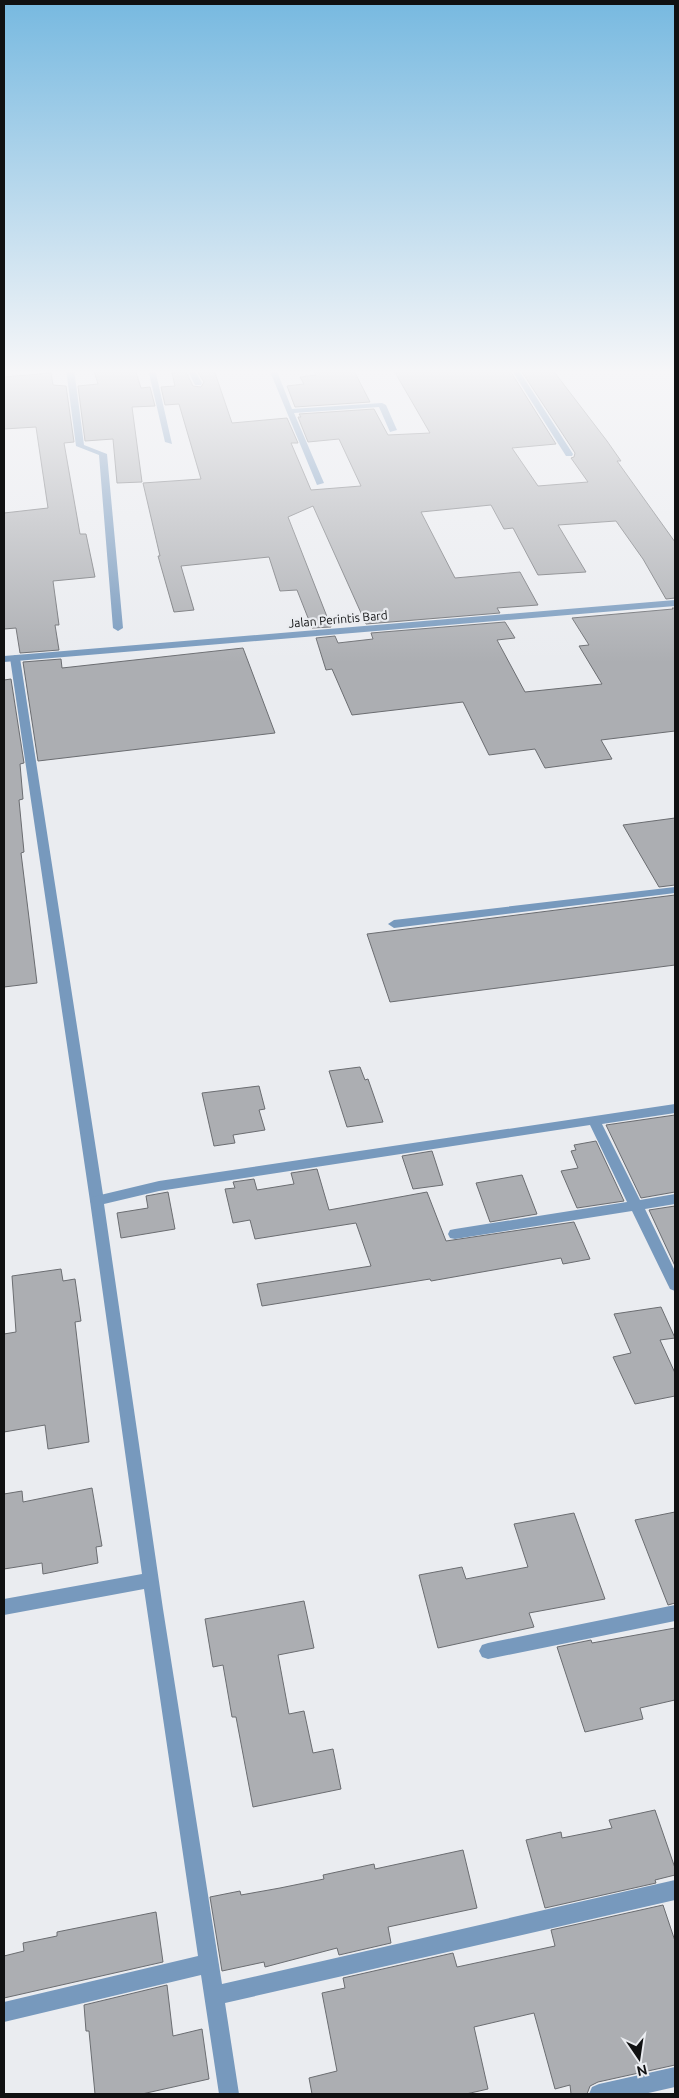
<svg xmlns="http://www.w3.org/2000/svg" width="679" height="2098" viewBox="0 0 679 2098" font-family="Ubuntu,sans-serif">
<rect width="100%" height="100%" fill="#eaecf0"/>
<path fill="#acaeb2" stroke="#6b6d71" d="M114,369H135L141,388L150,387L155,406L132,407L142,482L117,483L113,439L85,441L78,386L98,384L94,371Z
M313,369H353L370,402L295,407L287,386L304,384L300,377L316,375Z
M393,369H509L556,444L512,448L538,486L588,482L571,458L574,457L575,453L520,369H552L607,441L621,461H617L675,542V598L666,599L643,559L616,521L558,525L586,572L538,575L513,528L504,529L491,505L421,512L455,578L520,572L538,605L497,608L500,613L366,624L313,506L288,517L331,627L312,628L297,590L280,591L269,557L181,566L194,610L174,612L158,556H160L143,483L201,479L179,404L165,405L161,387L175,386L172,373L186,372L193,386L201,387L204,382L197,371L214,370L232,423L287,418L298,443H291L311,490L361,486L339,439L308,442L298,417H301L299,414L374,409L388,435L430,433Z
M51,373L53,385L66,386L74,442L64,443L80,534H86L95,577L53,581L59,625H55L59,650L20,653L16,628L4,629V513L48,508L36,427L4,429V377Z
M672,608H675V731L601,740L612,759L545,768L535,749L489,755L463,702L352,715L332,669L326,670L316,638L335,636L338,643L373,639L371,633L505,622L515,638L497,640L525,692L602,684L579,646L589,645L572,618L673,609Z
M243,648L275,733L38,761L23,662L61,659L62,668Z
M11,679L24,763L20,764L23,799L19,800L24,852L21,853L37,983L4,987V680Z
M675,818V885L659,887L623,825Z
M675,895V965L390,1002L367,934Z
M360,1067L365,1080L368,1079L383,1122L347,1127L329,1071Z
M259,1086L265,1109L259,1110L265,1130L233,1135L235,1143L214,1146L202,1093Z
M675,1115V1192L641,1198L606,1125Z
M596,1141L624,1201L577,1208L561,1171L578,1168L571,1151L576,1150L574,1145Z
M432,1151L443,1185L413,1189L402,1156Z
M317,1169L329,1210L427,1192L446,1241L574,1222L590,1259L563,1264L561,1258L431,1281L430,1279L262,1306L257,1284L371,1266L356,1223L255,1239L250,1220L233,1223L225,1189L235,1188L233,1182L254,1179L257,1190L294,1184L291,1173Z
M522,1175L537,1214L490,1222L476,1183Z
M168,1192L175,1229L121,1238L117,1213L148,1208L146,1196Z
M675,1206V1266L649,1210Z
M61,1269L63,1281L75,1279L81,1321L75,1322L89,1442L48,1449L45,1425L4,1432V1334L16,1332L12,1276Z
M661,1307L675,1338L660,1340L675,1373V1396L635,1404L613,1357L631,1353L614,1314Z
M92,1488L102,1546L96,1547L98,1563L43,1574L42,1563L4,1569V1494L22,1491L23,1502Z
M675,1512V1603L668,1605L635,1520Z
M574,1513L605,1599L529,1613L534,1627L438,1648L419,1575L462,1567L466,1579L528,1567L514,1524Z
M304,1601L314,1648L278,1655L289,1714L304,1711L313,1753L333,1749L341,1789L253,1807L236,1717H232L223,1665L213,1667L205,1619Z
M675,1628V1700L640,1708L643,1719L585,1732L557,1647L591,1640L592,1643Z
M655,1810L675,1868V1875L655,1880L656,1883L545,1908L526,1840L561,1832L562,1838L612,1828L609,1820Z
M463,1850L477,1908L388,1927L391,1943L339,1955L337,1948L265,1967L264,1962L222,1971L210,1897L240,1891L241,1895L280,1888L324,1879L323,1875L374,1864L375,1869Z
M663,1905L675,1941V2065L598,2082L590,2086L587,2094H571L570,2085L555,2089L534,2013L474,2027L488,2089L466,2094H312L309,2078L337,2071L322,1993L345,1988L343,1978L453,1953L457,1967L555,1946L551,1930Z
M156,1912L163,1962L4,1998V1956L24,1951L23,1943L57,1936V1932Z
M167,1985L173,2036L202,2029L209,2079L142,2094H95L89,2031H86L84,2005Z"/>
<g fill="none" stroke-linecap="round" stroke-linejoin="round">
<path fill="#7799bd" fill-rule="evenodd" d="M66,369H74L84,445L107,454L123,628L118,631L113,628L99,455L76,446Z
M148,369H155L172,444L165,442Z
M187,369H194L202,383L201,385H195Z
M269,369H276L292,409L382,403L386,405L397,430L390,432L379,407L294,413L324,483L317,485Z
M15,655L20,658L104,1201L102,1205H92L90,1201L10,658Z
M675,887V893L394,928L388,924L394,920Z"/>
<path fill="#7799bd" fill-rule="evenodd" d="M511,369H518L573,454L572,456H566Z
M675,1104V1113L602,1124L640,1200L675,1194V1204L645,1209L675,1271V1291L670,1289L632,1211L455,1239L450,1238L448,1234L450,1230L455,1229L627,1202L590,1125L159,1191L104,1204L163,1609L222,1984L675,1880V1900L225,2003L239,2094H219L201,1975L4,2022V2002L198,1956L144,1589L4,1615V1599L142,1574L90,1201L92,1197L159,1181Z
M675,1605V1621L488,1659L482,1657L479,1651L482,1645L488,1643Z
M675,2067V2087L644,2094H589L592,2087L599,2084Z"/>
<path fill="#7799bd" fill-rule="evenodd" d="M675,600V606L4,662V656Z"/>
</g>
<linearGradient id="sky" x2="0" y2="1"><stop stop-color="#77b9e0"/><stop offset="0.56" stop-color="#f6f6f8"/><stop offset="1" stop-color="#f6f6f8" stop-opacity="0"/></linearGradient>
<rect width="679" height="663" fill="url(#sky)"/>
<g text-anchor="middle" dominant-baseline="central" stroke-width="4.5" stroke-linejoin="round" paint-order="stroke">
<g font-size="12" fill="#101112" stroke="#eaecf0">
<text transform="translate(338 619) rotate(-5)">Jalan Perintis Bard</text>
</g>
</g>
<rect width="679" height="2098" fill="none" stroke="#101112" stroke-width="10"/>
<g transform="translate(639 2058) rotate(167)" stroke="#eaecf0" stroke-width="4" paint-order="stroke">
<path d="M0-4L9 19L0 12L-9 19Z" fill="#101112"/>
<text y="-8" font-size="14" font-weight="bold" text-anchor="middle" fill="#101112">N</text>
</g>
</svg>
